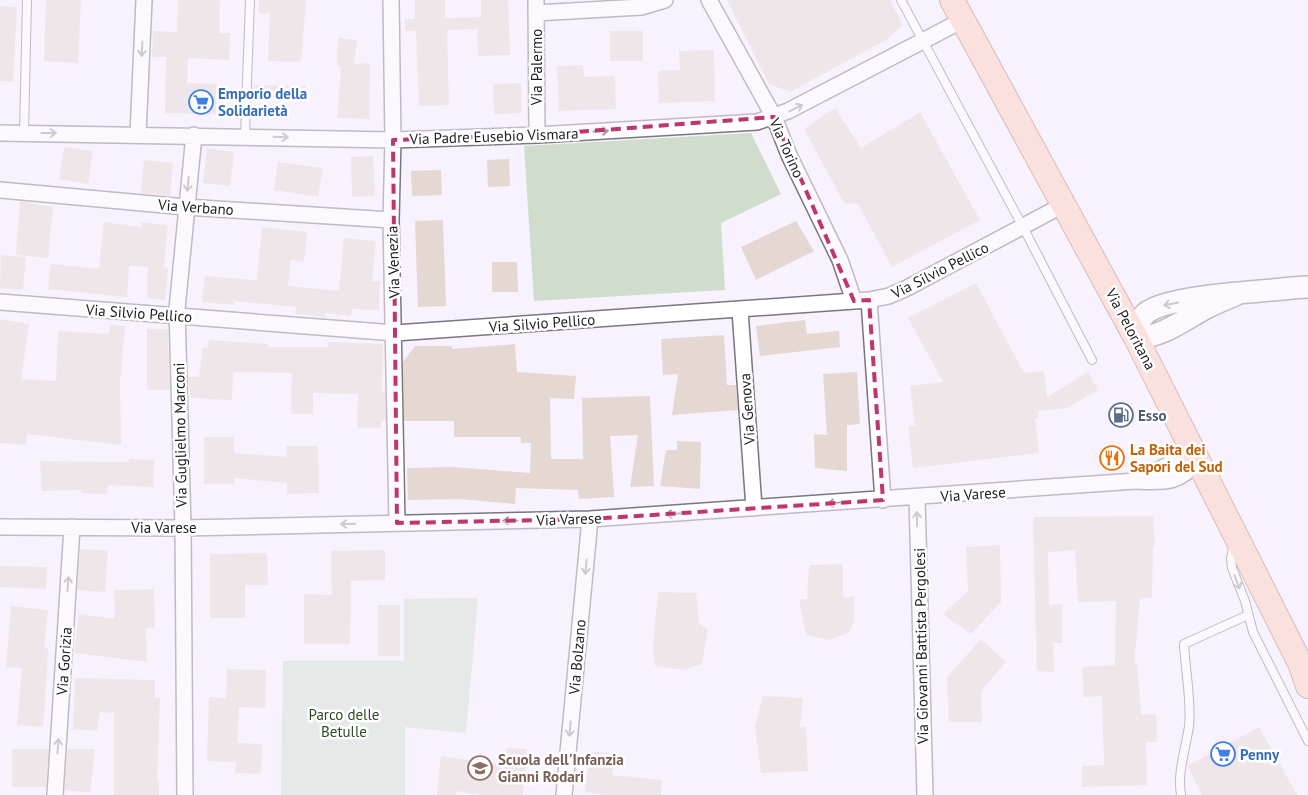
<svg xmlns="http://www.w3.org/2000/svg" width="1308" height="795" viewBox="0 0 1308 795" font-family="'PT Sans',sans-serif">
<rect width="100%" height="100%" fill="#f7f2fd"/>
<path fill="#d0ddcd" d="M751,133L781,194L721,223L725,290L534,301L524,146Z
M478,598L466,733L405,727V795H281L283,661H404V599Z"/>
<path fill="#e5d8d3" d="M46,0H81L78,63L44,61Z
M178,0H220L219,33H230L229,60L188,58L187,83L217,84L216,114L165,113L166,57H152L153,31L177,32Z
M259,0H306L301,62L268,61L270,14L259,13Z
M415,0H445V18L481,17V0H508L510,55L478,56L477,29L447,30L449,105L419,106L416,31H405V19H415Z
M727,0H890L903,25L886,40L790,92L769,84Z
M0,6L17,7L13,82L0,81Z
M610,31H643V61H610Z
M338,38L357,40L354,64L370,63L369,119L337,118L341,68L337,65Z
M714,50L715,101L659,103L658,71L680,70L679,51Z
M583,65L584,77L615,76L616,109L559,111L557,66Z
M521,83L522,113L494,114L493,84Z
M254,85L306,86V100L253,98Z
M835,108L861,148L920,112L980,220L892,267L858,204L844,203L804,129Z
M64,147L93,151L88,184L59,179Z
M207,148L234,152L230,186L203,183Z
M373,156L375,196L352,197L351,157Z
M509,159L510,186L488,187L487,160Z
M144,160L173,163L170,196L141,193Z
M278,162L323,168L318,197L274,190Z
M441,170L442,195L412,196L411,171Z
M20,201L53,207L48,258L16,255Z
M443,220L446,306L418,307L415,221Z
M796,221L814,251L756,280L741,247Z
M104,222L141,227V222L168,225L164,267L168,268L165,300L147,298L148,267L129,266L127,297L48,289L51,264L99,269Z
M262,227L307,232L304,262L291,260L288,286L339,291L344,238L376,241L372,281H380L379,310L352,309L351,316L325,313L324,317L295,314L296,307L234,301V305L202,302L205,276L257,280Z
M1,255L26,257L23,290L0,288Z
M492,262H517L518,292H492Z
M976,283L1024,373L1044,371L1047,397L1088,372L1098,390L1067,408L1038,411L1039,418H1035L1039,453L913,468L908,426H915L910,386L943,382L908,318Z
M0,319L29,324L21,379L56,381L58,331L109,334L110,325L125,326L120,383L121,445L27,434L26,445L0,443Z
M805,320L807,334L839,331L840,347L760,356L756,326Z
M147,329H168L170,390H147Z
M724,335L727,385H736L738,410L672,415L678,374L663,375L661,339Z
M209,340L269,344L268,347H328V342L383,344L382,393L385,389L386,421H381V428H357L358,394L313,393V414H291L292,373L233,372L232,400L191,398L188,377H199L203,347L208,348Z
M515,344L517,372L576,376L574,399L550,398L551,459H583L582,398L650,396L654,486L630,487L638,435L610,436L614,497L579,499L578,490L516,488L515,504L459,499L408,500L407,468L452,467L530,473L531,443H521V437H454V421H404L403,362L415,346H452V349Z
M857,372L860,424L847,425V471L815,468L814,434L827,435L823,374Z
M204,437H234V453L287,457L286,446H318L319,493L287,494V483L234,478V484H204Z
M677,441L701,442L700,489L660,486L666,450H677Z
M129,459L154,460L153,487L108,485L107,494L81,493V490L42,491L40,461L129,462Z
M1153,516L1155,545L1153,546L1152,598H1140L1134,664L1137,663L1141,715L1156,714L1157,742H1146L1147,785L1082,787V766L1104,765L1102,696L1084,697L1082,667L1115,665L1116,601L1078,602L1075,550L1048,552L1049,605L1062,604V643H1053L1054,672L1037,671L1033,517Z
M1000,545L1001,602L971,634L943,614L968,591L966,547Z
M80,549L108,550L105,592L77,590Z
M385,550V580L351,581L350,644H304V594L332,595L331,551Z
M267,553L268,585H245V618H210V554Z
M843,564V598L854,596V621L849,632L830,640L806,635L799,599H807L809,565Z
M0,566L47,567L46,589L0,587Z
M154,589L155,627L146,628L147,662L74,653L79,614L115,619L114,590Z
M658,592L696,593L699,623L708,630L702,664L683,670L655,666L653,647Z
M378,605H400V656H378Z
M11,606L48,610L44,648L48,649L47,671L43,727L17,725L22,668L6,667Z
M981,639L1006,662L981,691L982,722H949L947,677Z
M227,669L266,670L265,708L239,707L237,743L262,744L261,774L235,773L236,762L207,761L209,697L226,698Z
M75,678L155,680V698H160L157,781H159V795H114V713L100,712L97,731L73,729Z
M763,696L803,698L800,727L806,726L808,771L761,773L755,726Z
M1259,727L1297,795H1202L1187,766Z
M507,748L527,749L523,795H481L456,791V795H437L441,756L502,765Z
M12,749H49L46,787H12Z
M67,749H95L90,793L65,790Z
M590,751L615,754L612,775L662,780L661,795H608L585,792Z"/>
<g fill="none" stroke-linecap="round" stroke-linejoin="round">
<g stroke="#7b7680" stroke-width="10">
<path id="lane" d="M901,0L1023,227L1092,360
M24,133L27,0
M245,136L250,0
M1234,544L1231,558L1232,568L1245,601L1253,632L1308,741
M1181,795C1177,772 1186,748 1189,726C1192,705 1185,667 1184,644L1248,615"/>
</g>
<g stroke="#7b7680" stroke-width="18">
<path id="street" d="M391,0L393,140L391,220L397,523
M536,0L537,135
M709,0L774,117L789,155L840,260L854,301
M536,13L641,7L665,0
M0,133L393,140L537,135L757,122L788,111L963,20
M138,134L144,0
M0,190L186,207L391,220
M869,300L883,500
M0,302L395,333L869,300L889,296L907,288L1063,205
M740,310L754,508
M917,498L925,795
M0,527L183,528L590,519L1136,481C1164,482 1180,484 1198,460L1180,459L1136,481
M55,795L72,527
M185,795L183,528L177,309L194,135
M564,795L590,519"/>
</g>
<g stroke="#7b7680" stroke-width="24">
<path id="secondary" d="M1237,294C1227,299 1217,302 1208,307C1183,320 1165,336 1136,338C1137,328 1139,319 1146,313C1169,295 1260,292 1292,288L1308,287"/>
</g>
<g stroke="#ae7a65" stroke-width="26">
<path id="primary" d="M952,0L1136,338L1300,663L1308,686"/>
</g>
<use href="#lane" stroke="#fff" stroke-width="8"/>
<use href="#street" stroke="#fff" stroke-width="15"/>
<use href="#secondary" stroke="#fff" stroke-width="21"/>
<use href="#primary" stroke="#fdcdb9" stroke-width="24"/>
</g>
<defs><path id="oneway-shaft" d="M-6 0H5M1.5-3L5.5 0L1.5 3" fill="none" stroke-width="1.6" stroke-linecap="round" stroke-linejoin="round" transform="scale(1.25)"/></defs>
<g stroke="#9a999b">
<use href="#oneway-shaft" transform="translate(142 49) rotate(93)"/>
<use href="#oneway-shaft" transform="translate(796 108) rotate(-27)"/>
<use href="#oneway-shaft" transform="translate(601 131) rotate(-3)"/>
<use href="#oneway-shaft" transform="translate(49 133)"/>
<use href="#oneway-shaft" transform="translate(281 137) rotate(2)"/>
<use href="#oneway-shaft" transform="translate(188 184) rotate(96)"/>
<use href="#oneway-shaft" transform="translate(1171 304) rotate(168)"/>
<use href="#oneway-shaft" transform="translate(835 503) rotate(176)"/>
<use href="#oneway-shaft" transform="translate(673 514) rotate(176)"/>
<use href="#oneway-shaft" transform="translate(917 519) rotate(-91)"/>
<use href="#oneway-shaft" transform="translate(510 521) rotate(179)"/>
<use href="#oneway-shaft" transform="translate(348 524) rotate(179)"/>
<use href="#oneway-shaft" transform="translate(586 567) rotate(95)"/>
<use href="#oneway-shaft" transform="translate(1237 582) rotate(69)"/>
<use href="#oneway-shaft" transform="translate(68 584) rotate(-86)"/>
<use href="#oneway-shaft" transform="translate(570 729) rotate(95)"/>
<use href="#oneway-shaft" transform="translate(58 746) rotate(-86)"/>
</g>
<path d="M0 0H1308V795H0ZM774,117L854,301L869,300L883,500L590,519L397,523L393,140L537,135Z" fill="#f7f2fd" fill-opacity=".55" fill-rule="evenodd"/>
<path fill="none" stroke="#be3571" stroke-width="4" stroke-dasharray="10 6" stroke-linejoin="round" d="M774,117L854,301L869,300L883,500L590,519L397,523L393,140L537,135Z"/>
<defs>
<g id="supermarket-ring" transform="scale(1.25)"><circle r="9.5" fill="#fff" stroke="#3f7fe0" stroke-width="1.5"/><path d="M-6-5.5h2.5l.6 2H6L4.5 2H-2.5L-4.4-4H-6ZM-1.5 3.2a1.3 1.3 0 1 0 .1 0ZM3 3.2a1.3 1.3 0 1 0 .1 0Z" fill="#3f7fe0"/></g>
<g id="fuel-ring" transform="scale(1.25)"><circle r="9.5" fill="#fff" stroke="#5c6f8a" stroke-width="1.5"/><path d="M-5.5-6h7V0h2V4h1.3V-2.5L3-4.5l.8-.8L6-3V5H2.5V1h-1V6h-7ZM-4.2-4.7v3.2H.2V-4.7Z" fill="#5c6f8a"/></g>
<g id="restaurant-ring" transform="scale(1.25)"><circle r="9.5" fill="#fff" stroke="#e8710a" stroke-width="1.5"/><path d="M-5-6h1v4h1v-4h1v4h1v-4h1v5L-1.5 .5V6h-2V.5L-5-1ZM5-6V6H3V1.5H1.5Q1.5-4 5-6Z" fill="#e8710a"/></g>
<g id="school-ring" transform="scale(1.25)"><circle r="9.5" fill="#fff" stroke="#8d6e63" stroke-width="1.5"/><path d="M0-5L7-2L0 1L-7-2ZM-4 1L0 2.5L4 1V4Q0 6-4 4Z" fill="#8d6e63"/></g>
</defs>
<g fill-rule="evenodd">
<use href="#supermarket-ring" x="201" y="102"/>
<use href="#fuel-ring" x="1121" y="415"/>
<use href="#restaurant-ring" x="1112" y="458"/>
<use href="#supermarket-ring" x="1223" y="754"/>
<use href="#school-ring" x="480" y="768"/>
</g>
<g text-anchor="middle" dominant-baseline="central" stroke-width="5" stroke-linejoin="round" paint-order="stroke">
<g font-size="15" fill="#1e1c20" stroke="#fff">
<text transform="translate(536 67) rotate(-90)">Via Palermo</text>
<text transform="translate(494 136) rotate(-2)">Via Padre Eusebio Vismara</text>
<text transform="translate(787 148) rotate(66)">Via Torino</text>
<text transform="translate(196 207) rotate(4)">Via Verbano</text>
<text transform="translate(393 262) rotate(-92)">Via Venezia</text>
<text transform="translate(940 270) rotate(-27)">Via Silvio Pellico</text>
<text transform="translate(139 313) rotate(4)">Via Silvio Pellico</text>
<text transform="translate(542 323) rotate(-4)">Via Silvio Pellico</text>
<text transform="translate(1131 329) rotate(62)">Via Peloritana</text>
<text transform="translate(747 409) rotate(-94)">Via Genova</text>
<text transform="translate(180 435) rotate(-91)">Via Guglielmo Marconi</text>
<text transform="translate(973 494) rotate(-4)">Via Varese</text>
<text transform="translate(569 519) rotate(-2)">Via Varese</text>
<text x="164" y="527">Via Varese</text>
<text transform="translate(921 646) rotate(-91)">Via Giovanni Battista Pergolesi</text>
<text transform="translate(577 657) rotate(-85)">Via Bolzano</text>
<text transform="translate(64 661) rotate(-86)">Via Gorizia</text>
</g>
<g font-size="15" font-weight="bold" fill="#366cbe" stroke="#fff" text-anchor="start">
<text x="218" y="93">Emporio della<tspan x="218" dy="17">Solidarietà</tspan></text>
<text x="1240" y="754">Penny</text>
</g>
<g font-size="15" font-weight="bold" fill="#4e5e75" stroke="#fff" text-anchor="start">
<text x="1138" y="415">Esso</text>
</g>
<g font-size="15" font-weight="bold" fill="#c56008" stroke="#fff" text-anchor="start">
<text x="1130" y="449">La Baita dei<tspan x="1130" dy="17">Sapori del Sud</tspan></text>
</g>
<g font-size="15" fill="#2c4b26" stroke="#fff">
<text x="344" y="714">Parco delle<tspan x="344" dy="17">Betulle</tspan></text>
</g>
<g font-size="15" font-weight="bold" fill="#785e54" stroke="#fff" text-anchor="start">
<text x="498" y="759">Scuola dell'Infanzia<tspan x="498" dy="17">Gianni Rodari</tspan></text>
</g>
</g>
</svg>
